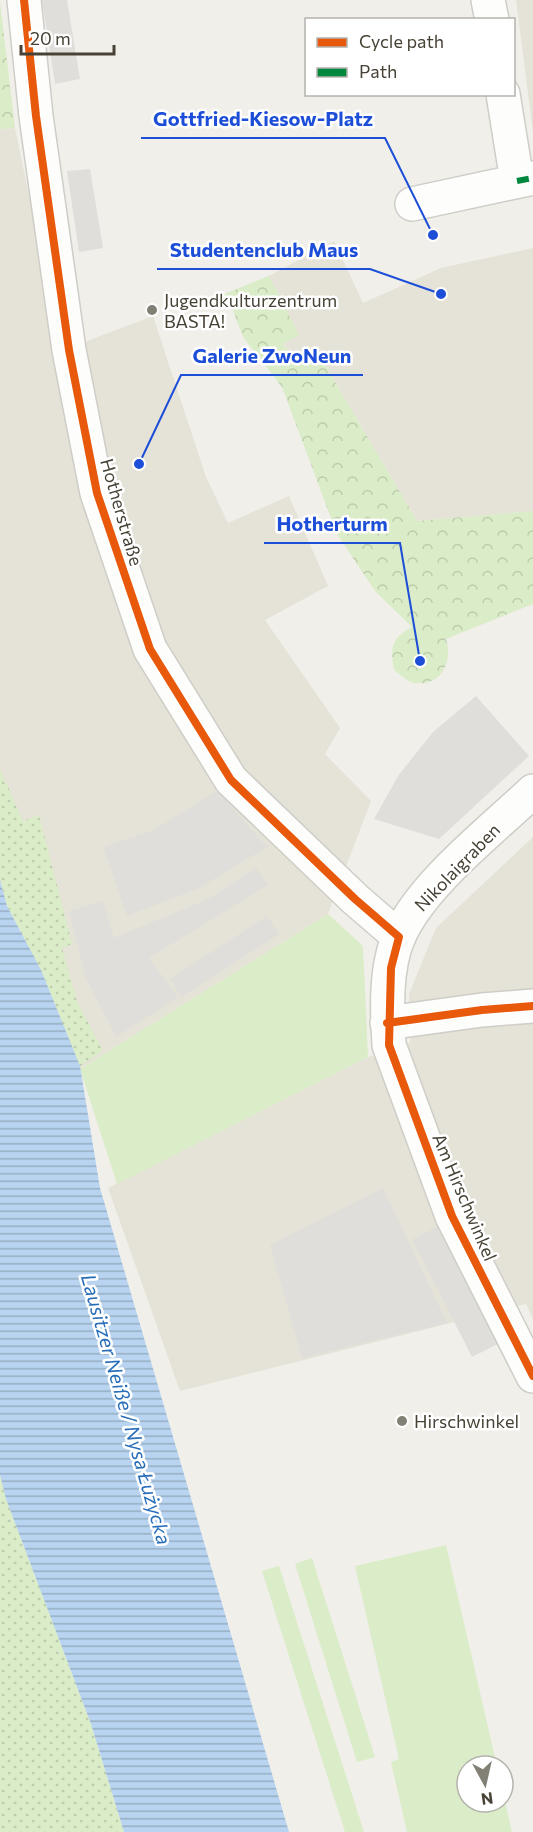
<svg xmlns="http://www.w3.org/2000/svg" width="533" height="1832" viewBox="0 0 533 1832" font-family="Commissioner,sans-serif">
<defs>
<pattern id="grass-dots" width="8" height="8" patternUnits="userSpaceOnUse" patternTransform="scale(1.5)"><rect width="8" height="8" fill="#dbecc8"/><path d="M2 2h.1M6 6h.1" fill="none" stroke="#bdccac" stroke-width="1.8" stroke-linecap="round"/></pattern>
<pattern id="park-crowns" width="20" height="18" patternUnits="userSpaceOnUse" patternTransform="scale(1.5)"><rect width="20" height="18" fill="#dbecc8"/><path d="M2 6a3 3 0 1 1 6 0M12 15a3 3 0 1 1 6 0" fill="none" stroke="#bdccac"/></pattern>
<pattern id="water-rules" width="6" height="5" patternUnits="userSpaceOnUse" patternTransform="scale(1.5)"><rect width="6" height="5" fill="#b8d4f0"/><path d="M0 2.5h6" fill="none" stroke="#97aec3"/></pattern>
</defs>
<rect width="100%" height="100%" fill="#f0efea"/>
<path fill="#e5e2d7" d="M516,0H533V133Z
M15,128L61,351L153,316L206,477L228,523L289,496L328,586L265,620L340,728L325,754L371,801L328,914L80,1069L0,880V129Z
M334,241L363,303L441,268L533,248V511L417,521L318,353L298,365L283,343L298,334L269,276Z
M533,837V1319L526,1304L180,1391L108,1188L368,1057L410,1043L409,994L436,928Z"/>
<path fill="url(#grass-dots)" d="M0,769L23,821L39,815L72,944L62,948L77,1001L103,1051L80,1066L41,970L7,906L0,880Z
M0,1475L6,1499L91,1724L124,1832H0Z"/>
<path fill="url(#park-crowns)" d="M0,2L15,128L0,129Z
M269,276L299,335L283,344L298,365L318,353L417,521L533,511V604L446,639C453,662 442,686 414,683C407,682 400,674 394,670C390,648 391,638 412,627L375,591L337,534L282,387L243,337L230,302L219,296Z"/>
<path fill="#dbecc8" d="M328,914L363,946L368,1057L117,1184L80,1069Z
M446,1545L497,1766H467V1802H503V1793L512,1832H407L391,1762L399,1759L355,1566Z
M312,1558L375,1757L357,1762L295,1564Z
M279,1566L364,1832H345L262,1571Z"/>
<path fill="#e0deda" d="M42,0H67L80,79L55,84Z
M90,169L103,248L79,252L67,171Z
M476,696L529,756L439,839L374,819L398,776L433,732Z
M217,791L267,847L199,888L127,916L103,847L152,831Z
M256,868L268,885L149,958L178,997L116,1037L86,978L69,911L103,901L114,938L208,899Z
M267,916L279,934L181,997L170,979Z
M383,1188L447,1323L302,1358L270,1245Z
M439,1226L498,1344L472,1357L412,1239Z"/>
<path fill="url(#water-rules)" d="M0,880L7,906L41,970L80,1066L100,1188L289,1832H124L91,1724L6,1499L0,1475Z"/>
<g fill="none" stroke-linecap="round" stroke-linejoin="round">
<g stroke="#cecdc7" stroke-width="36">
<path id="minor" d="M24,0L36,116L69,350L97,493L150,649L231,780L355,899L399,937
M488,0L492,20
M503,94L517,181
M412,204L533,178
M533,791C491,831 422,884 399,936C385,968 387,1011 389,1045L452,1216L533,1376
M387,1023L482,1010L533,1006"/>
</g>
<use href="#minor" stroke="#fdfdfc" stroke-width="33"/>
<path stroke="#00873e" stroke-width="6" stroke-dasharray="12 6" stroke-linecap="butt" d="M517,181L533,178"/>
<g stroke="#fff" stroke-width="11">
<path id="cycleway" d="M24,0L36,116L69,350L97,493L150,649L231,780L355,899L399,937L391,968L389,1045L452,1216L533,1376
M387,1023L482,1010L533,1006"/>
</g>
<use href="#cycleway" stroke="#e8590c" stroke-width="8"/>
</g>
<g fill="#827f74" stroke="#fff" stroke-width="2">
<circle cx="152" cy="310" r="6"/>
<circle cx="402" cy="1421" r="6"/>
</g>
<g text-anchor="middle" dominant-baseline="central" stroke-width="5" stroke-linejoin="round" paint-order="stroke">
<g font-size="18" fill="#474235" stroke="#fff" text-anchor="start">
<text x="164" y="300">Jugendkulturzentrum<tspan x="164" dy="21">BASTA!</tspan></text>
<text x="414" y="1421">Hirschwinkel</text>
</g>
<g font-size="18" fill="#474235" stroke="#fff">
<text transform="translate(122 512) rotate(74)">Hotherstraße</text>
<text transform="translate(457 867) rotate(-46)">Nikolaigraben</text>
<text transform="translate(465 1197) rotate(67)">Am Hirschwinkel</text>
</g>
<g font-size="20" font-style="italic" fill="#296eb8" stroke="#fff">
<text transform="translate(127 1409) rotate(74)">Lausitzer Neiße / Nysa Łużycka</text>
</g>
</g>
<path fill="none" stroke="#1d4ed8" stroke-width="2" d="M433 235L385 138H141M441 294L370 269H157M139 464L181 375H363M420 661L400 543H264"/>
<g fill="#1d4ed8" stroke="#fff" stroke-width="2">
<circle cx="433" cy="235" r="6"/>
<circle cx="441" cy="294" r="6"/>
<circle cx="139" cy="464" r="6"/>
<circle cx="420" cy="661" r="6"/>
</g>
<g font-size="20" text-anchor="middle" font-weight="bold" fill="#1d4ed8" stroke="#fff" stroke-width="5" stroke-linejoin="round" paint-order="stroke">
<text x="263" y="126">Gottfried-Kiesow-Platz</text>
<text x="264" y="257">Studentenclub Maus</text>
<text x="272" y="363">Galerie ZwoNeun</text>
<text x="332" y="531">Hotherturm</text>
</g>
<rect x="305" y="18" width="210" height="78" fill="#ffffff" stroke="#b5b3ae" stroke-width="1.5"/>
<rect x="317" y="38" width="30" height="9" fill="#e8590c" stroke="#b5b3ae" stroke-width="1.5"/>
<text x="359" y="48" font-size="18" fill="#474235">Cycle path</text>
<rect x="317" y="68" width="30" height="9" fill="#00873e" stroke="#b5b3ae" stroke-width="1.5"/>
<text x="359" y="78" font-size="18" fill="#474235">Path</text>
<g transform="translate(485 1784) rotate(172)"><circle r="28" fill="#ffffff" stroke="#b5b3ae" stroke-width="1.5"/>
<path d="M0-4.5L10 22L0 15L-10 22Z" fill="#827f74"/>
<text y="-9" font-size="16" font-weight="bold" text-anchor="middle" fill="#474235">N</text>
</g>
<path d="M21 45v9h93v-9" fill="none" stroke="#474235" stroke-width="3"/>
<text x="30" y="45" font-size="18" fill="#474235" stroke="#ffffff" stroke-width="4.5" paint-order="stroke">20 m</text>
</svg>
